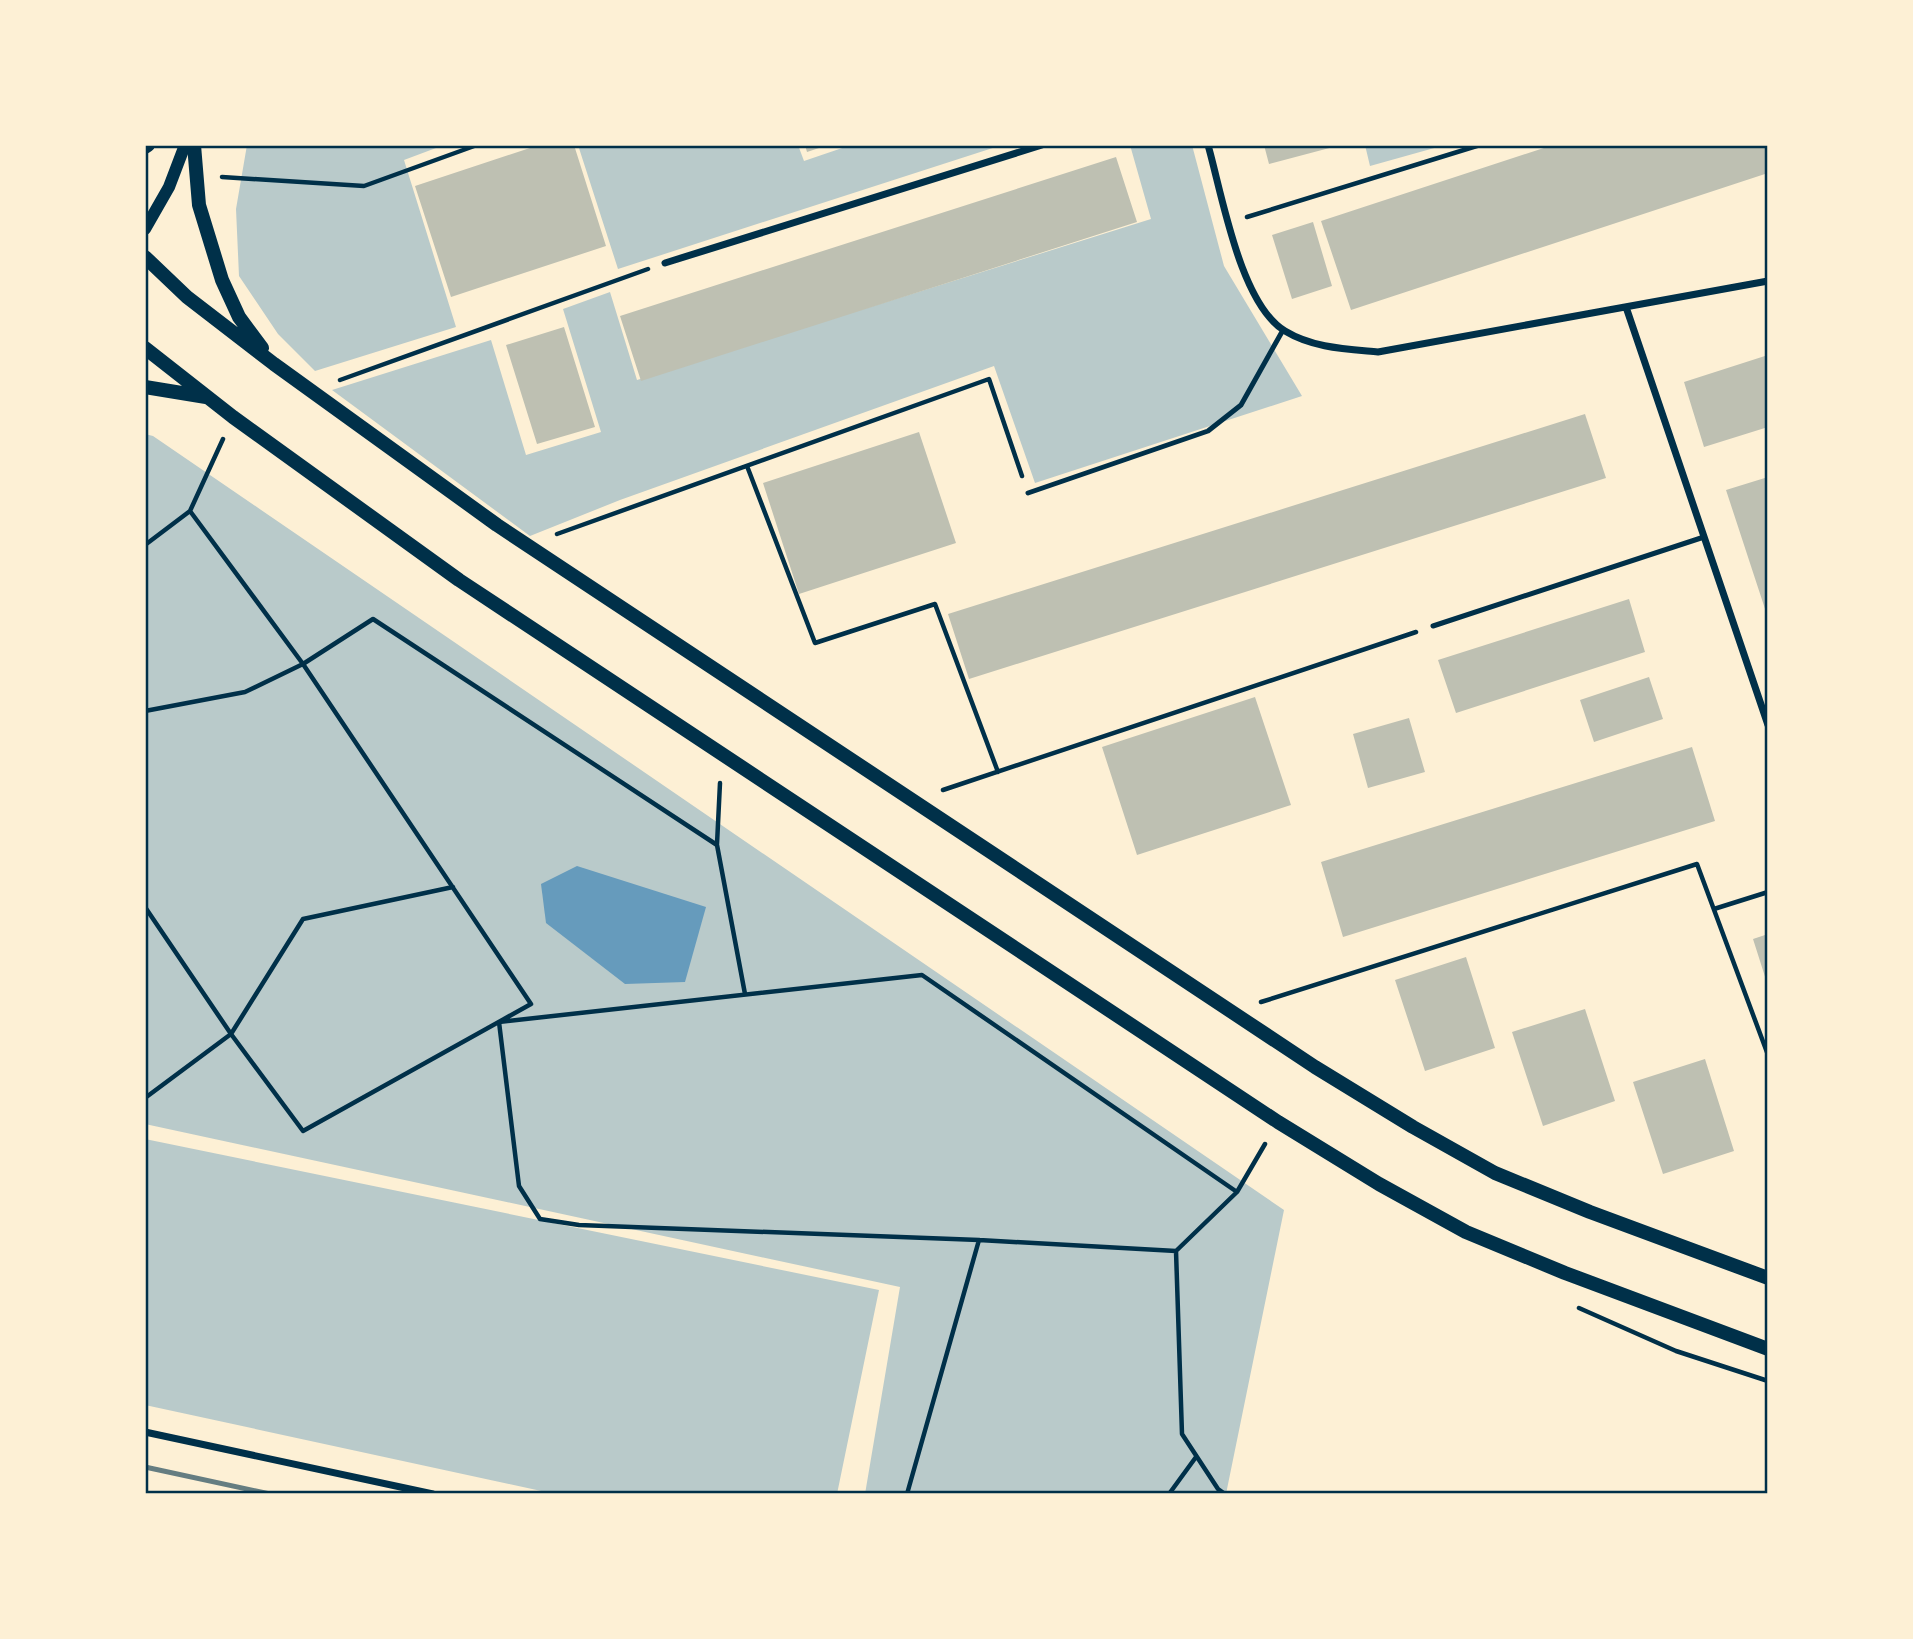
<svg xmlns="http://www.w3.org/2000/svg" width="1913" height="1639" viewBox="0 0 1913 1639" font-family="'Source Serif 4',serif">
<rect width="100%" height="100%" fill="#fdf0d5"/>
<path fill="#b9caca" d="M247,145H444L404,160L456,327L315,371L278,334L239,276L236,209Z
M578,145H798L804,161L851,145H1002L618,269Z
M1130,145H1192L1224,266L1302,396L1035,483L994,366L620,500L530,536L332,390L491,340L526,455L601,432L563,309L610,292L637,380L1151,219Z
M1365,145H1445L1370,166Z
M145,434L153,436L1284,1210L1226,1494H865L900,1287L145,1124Z
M145,1139L879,1290L837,1494H555L145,1405Z"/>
<path fill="#669bbc" d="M577,866L706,907L685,982L625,984L546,923L541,884Z"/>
<path fill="#bec0b2" d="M539,145H574L606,246L451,297L415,186Z
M805,145H825V146L807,152Z
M1264,145H1337V146L1269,164Z
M1553,145H1768V173L1351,310L1321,221Z
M1116,157L1137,222L641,381L620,316Z
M1313,222L1332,286L1292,299L1272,235Z
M564,327L595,427L537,444L506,345Z
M1768,355V427L1704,447L1684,382Z
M1585,414L1606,478L969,679L948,614Z
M919,432L956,543L799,594L763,483Z
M1768,477V614L1767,615L1726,490Z
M1629,599L1645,652L1456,713L1438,660Z
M1649,677L1663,719L1594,742L1580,700Z
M1255,697L1291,805L1137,855L1102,747Z
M1409,718L1425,772L1368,788L1353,734Z
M1692,747L1715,821L1343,937L1321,862Z
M1768,934V983H1767L1753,939Z
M1466,957L1495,1048L1425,1071L1395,980Z
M1585,1009L1615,1101L1543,1126L1512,1032Z
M1705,1059L1734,1151L1663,1174L1633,1082Z"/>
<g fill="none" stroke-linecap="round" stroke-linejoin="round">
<path stroke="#003049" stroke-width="4.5" d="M222,177L364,186L477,145
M1247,217L1480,145
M340,380L648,269
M747,466L815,643L935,604L998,772
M190,511L223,439
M557,534L989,379L1022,476
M145,545L190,511L303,664L531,1004L303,1131L231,1034L145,907
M145,711L245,692L303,664L373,619L717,845L745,994
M943,790L1416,632
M717,844L720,783
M1714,909L1768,892
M1261,1002L1697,864L1768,1055
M145,1098L231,1034L303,919L453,887
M1237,1192L922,975L499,1022L519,1186L540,1219L579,1225L979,1240L1176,1251L1237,1192L1265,1144
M1176,1251L1182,1434L1218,1489L1225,1494
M1579,1308L1676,1351L1768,1381
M907,1494L979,1240
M1169,1494L1196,1457"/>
<path stroke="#003049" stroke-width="5" d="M1028,493L1208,431L1241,405L1283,330
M1433,626L1704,537"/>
<path stroke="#003049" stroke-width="7" d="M1208,145C1222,194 1240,304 1285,331C1313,348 1346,349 1378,352L1768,281
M665,263L1042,145
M1626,307L1768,725
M145,1432L433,1494"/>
<path stroke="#003049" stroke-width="12" d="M145,229L169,187L185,145"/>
<path stroke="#003049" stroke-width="14" d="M194,145L199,205L222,280L239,317L262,348
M145,147L148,145
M145,257L187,297L274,364L497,525L1315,1067L1413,1127L1495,1173L1590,1212L1768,1278
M145,348L233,417L459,580L1278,1122L1379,1184L1466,1232L1565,1273L1768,1349
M145,387L206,397"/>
<path stroke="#657d81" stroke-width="5" d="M145,1467L270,1494"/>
</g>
<rect width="1913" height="1639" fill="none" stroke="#fdf0d5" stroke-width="294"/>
<rect x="147" y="147" width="1619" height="1345" fill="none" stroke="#003049" stroke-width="2.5"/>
</svg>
